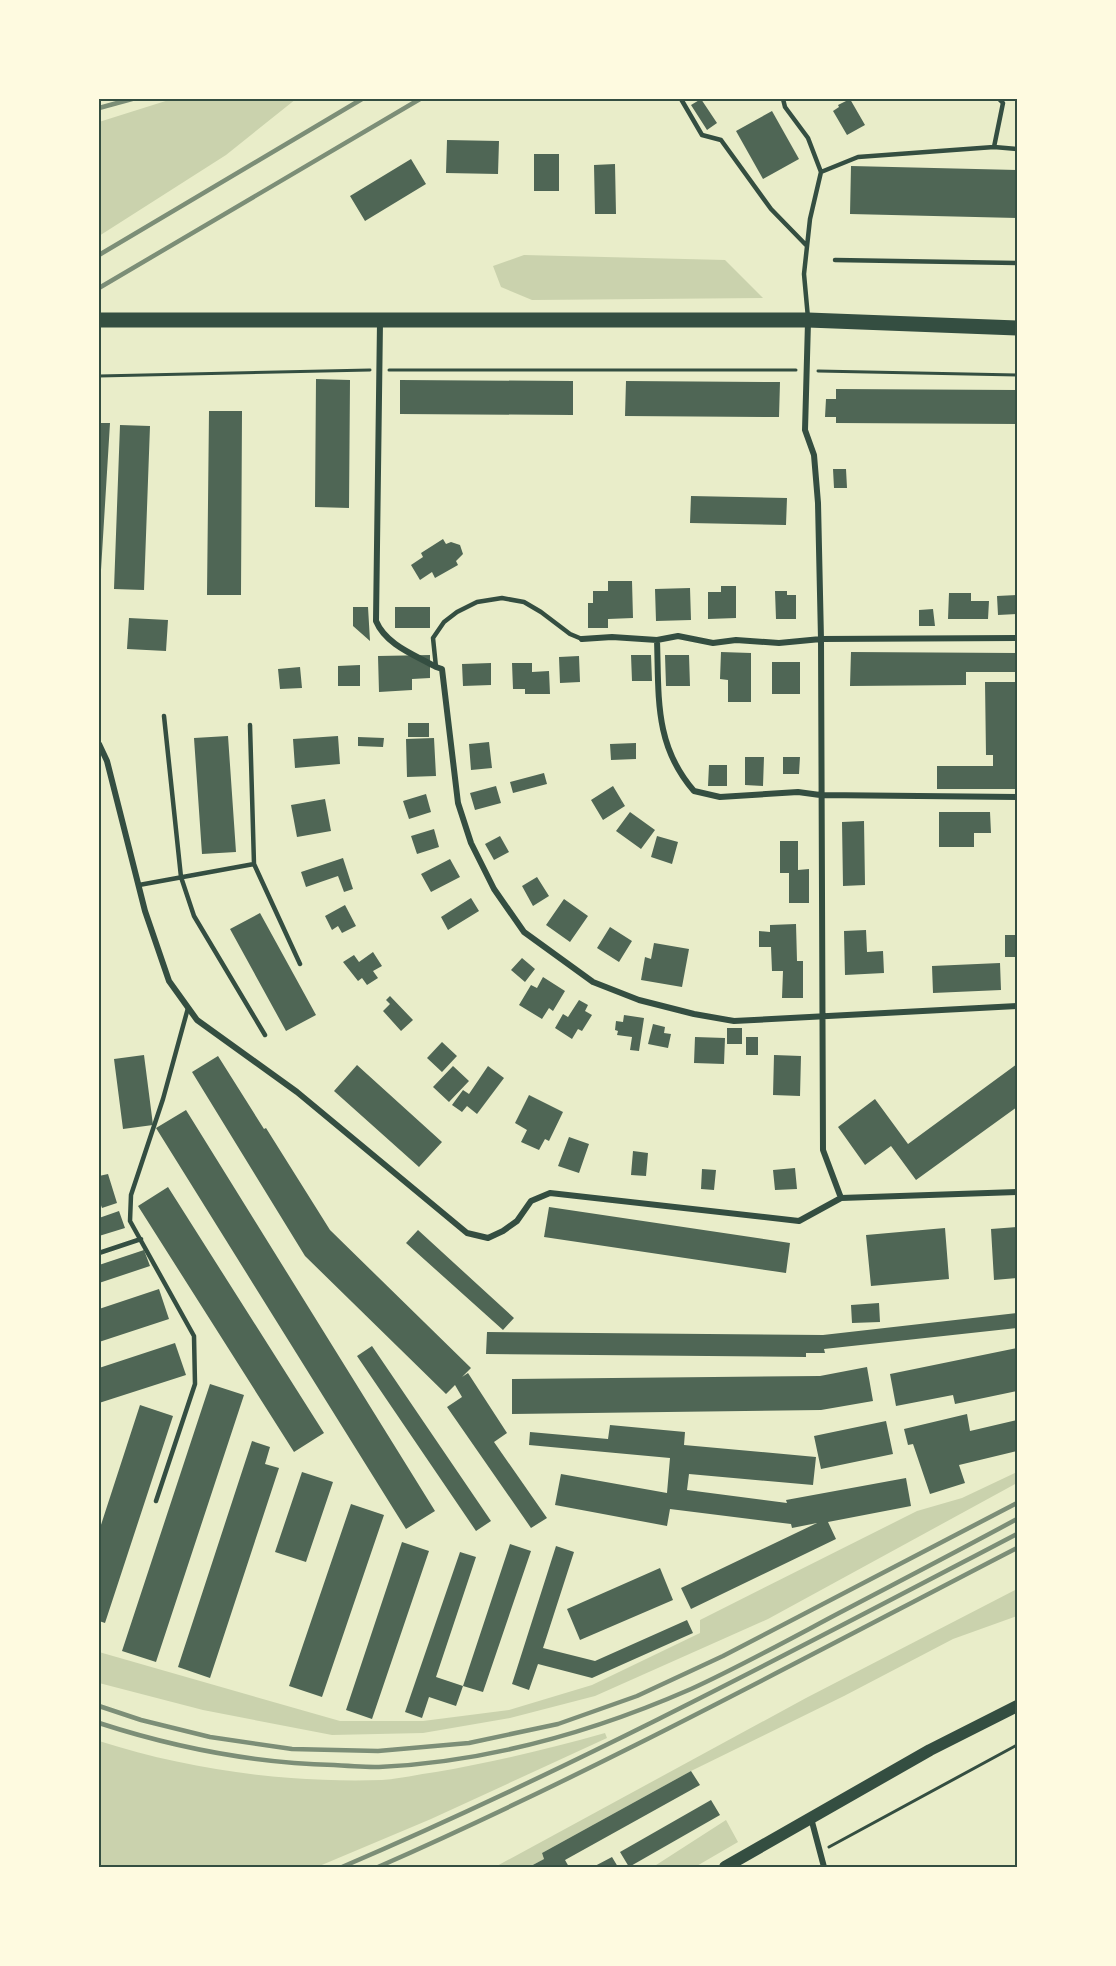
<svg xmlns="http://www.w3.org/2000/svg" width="1116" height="1966" viewBox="0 0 1116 1966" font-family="Barlow,sans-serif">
<rect width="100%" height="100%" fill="#e9edc9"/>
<path fill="#cad2ad" d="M172,99H296L226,155L99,236V122Z
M524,255L725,260L763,298L532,300L501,287L493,266Z
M1017,1472V1483L768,1619L595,1696L510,1718L423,1733L332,1735L203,1710L99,1683V1652L340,1721H423L509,1710L592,1685L700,1633V1620L917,1511L962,1498Z
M1017,1589V1616L953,1639L844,1696L691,1771L542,1853L544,1859L529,1867H495L806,1698Z
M605,1733L607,1738L431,1819L317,1867H99V1741C190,1770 287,1783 382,1780C400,1779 418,1774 436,1772C493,1762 549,1749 605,1733Z
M726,1820L738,1842L695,1867H653Z"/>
<path fill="#4f6655" d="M701,99L717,123L707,130L691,105Z
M850,99L865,125L847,135L833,111L839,107L838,105Z
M772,111L799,159L763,179L736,131Z
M447,140L499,141L498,174L446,173Z
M534,154H559V191H534Z
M411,159L426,184L365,221L350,196Z
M615,164L616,214H595L594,165Z
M851,166L1017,170V218L850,214Z
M316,379L350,380L349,508L315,507Z
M400,380L573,381V415L400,414Z
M626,381L780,382L779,417L625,416Z
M836,389L1017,390V424L836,423V417H825L826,399H836Z
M209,411H242L241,595H207Z
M99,423H110L101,570H99Z
M120,425L150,426L144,590L114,589Z
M833,469H846L847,488H834Z
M691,496L787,498L786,525L690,523Z
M443,539L446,544L451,542L460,545L463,554L456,561L458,565L435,578L432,572L420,580L411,565L423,557L421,553Z
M608,581H632L633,618L608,619V628H588V603H593V591H608Z
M721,586H736V618L708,619V592H721Z
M690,588L691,620L656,621L655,589Z
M775,591H787V595H796V619H776Z
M949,593H971V601H989L988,619H948Z
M1017,595V614L998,615L997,596Z
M353,607H368L370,641L353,626Z
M395,607H430V628H395Z
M933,609L935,626H919V610Z
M129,618L168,620L166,651L127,649Z
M721,652L751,653V702H728V680L720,679Z
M851,652L1016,653L1015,672H966V685L850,686Z
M430,655V678L412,679V690L379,692L378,656Z
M631,655H651L652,681H632Z
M665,655H689L690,686H666Z
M579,656L580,682L560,683L559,657Z
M772,662H800V694H772Z
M491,663V685L463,686L462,664Z
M512,663H532V672L549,671L550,694H525V689H513Z
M360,665V686H338V666Z
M300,667L302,688L280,689L278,669Z
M985,682H1017V789H937V766H993V755H986Z
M408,723H429V737H408Z
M228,736L236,852L202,854L194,738Z
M338,736L340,764L295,768L293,739Z
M358,737L384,738L383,747L358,746Z
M434,738L436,776L407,777L406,739Z
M489,742L492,768L471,770L469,744Z
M636,743V759L611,760L610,744Z
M745,757H764L763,786L745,785Z
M783,757H800L799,774H783Z
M709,765H727V786H708Z
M544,773L547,784L513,793L510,782Z
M496,786L501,803L475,810L470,793Z
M613,786L625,806L603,820L591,800Z
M426,794L431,812L409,819L403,801Z
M325,799L331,831L297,837L291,805Z
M630,812L655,830L641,849L616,831Z
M939,812H990L991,833H974V847H939Z
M864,821L865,885L843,886L842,822Z
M434,829L439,847L417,854L411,836Z
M500,836L509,852L494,860L485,844Z
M657,836L678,842L672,864L651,857Z
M780,841H798V870L809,869V903H789V873H780Z
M343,858L353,889L344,892L338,876L306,887L301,872Z
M450,859L460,877L431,892L421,874Z
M537,877L549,896L533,906L522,886Z
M471,898L479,911L448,930L441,917Z
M564,899L588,916L570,942L546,925Z
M345,905L356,926L342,933L338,926L332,930L325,916Z
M260,913L316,1015L286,1031L230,929Z
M796,924L797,961H803V998H782L783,971H772L771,947H759V931L770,932V925Z
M610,927L632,941L619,962L597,948Z
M866,930L867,952L883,951L884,973L845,975L844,931Z
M1005,935H1017V957H1005Z
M654,943L689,949L682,987L641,980L645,957L651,959Z
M373,952L382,966L373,971L378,978L367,985L362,978L358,981L343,962L354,955L359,962Z
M522,958L535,969L525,982L511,970Z
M1000,963L1001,990L933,993L932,966Z
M543,977L565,991L553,1011L549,1008L542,1019L519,1005L531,985L537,988Z
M390,996L413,1020L401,1031L383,1011L390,1004L386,1000Z
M579,1000L588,1005L585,1011L592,1015L582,1031L578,1029L572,1039L555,1028L563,1014L568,1017Z
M624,1015L644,1018L639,1051L630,1050L632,1037L617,1035L618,1031L615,1030L616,1021L623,1022Z
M653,1024L665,1027L664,1033L671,1034L668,1048L648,1044Z
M727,1028H742V1044H727Z
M695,1037L725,1038L724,1064L694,1063Z
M746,1037H758V1055H746Z
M442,1042L457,1056L442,1072L427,1058Z
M144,1055L153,1125L123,1129L114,1059Z
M774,1055L801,1056L800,1096L773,1095Z
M218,1056L264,1129L266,1128L330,1230L471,1368L462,1377L468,1373L507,1433L494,1442L547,1518L531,1528L447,1407L462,1397L455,1385L446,1394L305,1256L192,1072Z
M1017,1064V1107L916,1180L891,1146L865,1165L838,1127L875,1099L908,1144Z
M357,1065L442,1142L419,1167L334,1091Z
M453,1066L469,1081L449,1102L433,1087Z
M488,1066L504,1078L477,1114L467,1106L462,1112L452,1105L463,1090L469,1094Z
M529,1095L563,1112L549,1141L545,1139L539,1150L521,1142L527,1130L515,1123Z
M186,1110L435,1511L406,1529L156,1128Z
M569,1137L589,1144L579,1173L558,1166Z
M633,1151L648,1153L646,1176L631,1175Z
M795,1168L797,1189L775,1190L773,1170Z
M702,1169L716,1170L714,1190L701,1189Z
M108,1174L117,1203L102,1208L99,1200V1176Z
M168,1187L324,1433L294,1452L138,1206Z
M549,1207L790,1243L786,1273L544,1237Z
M119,1211L125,1228L99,1236V1218Z
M1017,1227V1278L994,1280L991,1229Z
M945,1228L949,1279L871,1286L866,1235Z
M418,1230L514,1318L503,1330L406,1243Z
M144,1250L150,1266L99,1283V1265Z
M159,1289L169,1319L99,1342V1309Z
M879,1303L880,1322L852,1323L851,1305Z
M1017,1313V1328L824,1349L825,1353H806V1357L486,1354L487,1332L823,1335Z
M175,1343L186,1375L99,1403V1368Z
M372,1346L491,1521L476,1531L357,1356Z
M1017,1348V1391L955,1404L953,1395L896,1406L890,1374Z
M867,1367L873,1401L821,1410L512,1414V1379L820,1376Z
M210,1384L244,1395L156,1662L122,1651Z
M140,1405L173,1416L105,1623L99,1621V1531Z
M967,1414L970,1431L1017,1420V1451L959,1465L965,1483L930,1494L913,1444L908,1445L904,1429Z
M886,1421L893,1454L821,1469L814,1436Z
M610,1425L685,1432L684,1445L816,1457L813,1485L689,1474L687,1490L787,1503L786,1500L906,1478L911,1506L828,1522L836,1539L691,1609L681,1588L817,1523L792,1528L791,1524L670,1509L667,1526L555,1505L561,1474L667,1493L670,1458L529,1445L530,1432L608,1439Z
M252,1441L270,1447L265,1464L279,1468L210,1678L178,1667Z
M302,1472L333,1482L306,1562L275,1552Z
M351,1504L384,1515L322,1697L289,1686Z
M402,1542L429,1551L372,1719L346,1710Z
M510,1544L531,1551L483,1692L463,1686L456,1706L429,1697L422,1718L405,1712L460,1552L476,1557L436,1677L463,1686Z
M556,1546L574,1552L543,1648L595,1661L687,1620L693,1633L592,1678L538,1664L529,1690L512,1684Z
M660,1568L673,1600L580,1640L567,1609Z
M691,1771L700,1785L565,1860L569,1867H529L544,1859L542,1853Z
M711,1800L720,1815L629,1867L620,1852Z
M612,1857L618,1867H593Z"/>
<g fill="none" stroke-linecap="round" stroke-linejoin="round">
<path stroke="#344e41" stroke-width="3" d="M389,370H796
M818,371L1017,375
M99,376L370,370
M829,1847L1017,1745"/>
<path stroke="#344e41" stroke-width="4.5" d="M681,99L702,135L721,140L771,209L807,246
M783,99L785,107L808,138L821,172L810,219L804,274L808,318
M994,147L1017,149
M821,172L858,157L994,147L1003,103L999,99
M835,260L1017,263
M436,667L433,638L444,622L457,612L477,602L502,598L524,602L541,612L570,634L582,639
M164,716L181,877L194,916L265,1035
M254,864L300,964
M139,885L254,864L250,725
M99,1253L141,1239
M156,1501L195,1384L194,1336L130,1221L131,1195L163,1099L188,1008"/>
<path stroke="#344e41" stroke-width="6" d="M380,322L376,621C386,645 415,655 436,667L442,669L458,803L471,843L494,889L524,932L593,982L639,1000L694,1014L734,1021L1017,1006
M808,322L805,430L814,455L818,503L821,639L823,1150L841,1198
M582,639L612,637L657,640L678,636L713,643L736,640L779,643L821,639L1017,638
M657,640C659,697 654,745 694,791L720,797L798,792L820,795L1017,797
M99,744L107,761L145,911L169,981L197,1020L297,1092L467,1233L488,1238L503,1231L517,1221L531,1201L550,1193L799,1221L841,1198L1017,1192
M811,1818L824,1867"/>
<path stroke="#344e41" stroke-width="12" d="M725,1867L930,1750L1017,1706"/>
<path stroke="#344e41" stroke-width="15" d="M99,320H808L1017,328"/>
<path stroke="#7c8e77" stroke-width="4.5" d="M99,108L132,99
M99,255L362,99
M99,288L420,99
M99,1706L141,1720L210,1737L292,1749L378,1751L469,1743L558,1724L637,1696L723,1656L1017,1503
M99,1723C176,1748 254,1763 334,1765C349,1766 364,1767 379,1767C485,1762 593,1732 691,1689C741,1666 790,1639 839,1613C898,1582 958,1551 1017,1519
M342,1867C573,1768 795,1650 1017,1534
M378,1867C596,1771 806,1657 1017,1548"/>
</g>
<rect width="1116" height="1966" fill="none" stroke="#fefae0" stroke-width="201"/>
<rect x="100" y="100" width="916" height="1766" fill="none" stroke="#344e41" stroke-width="2"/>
</svg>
